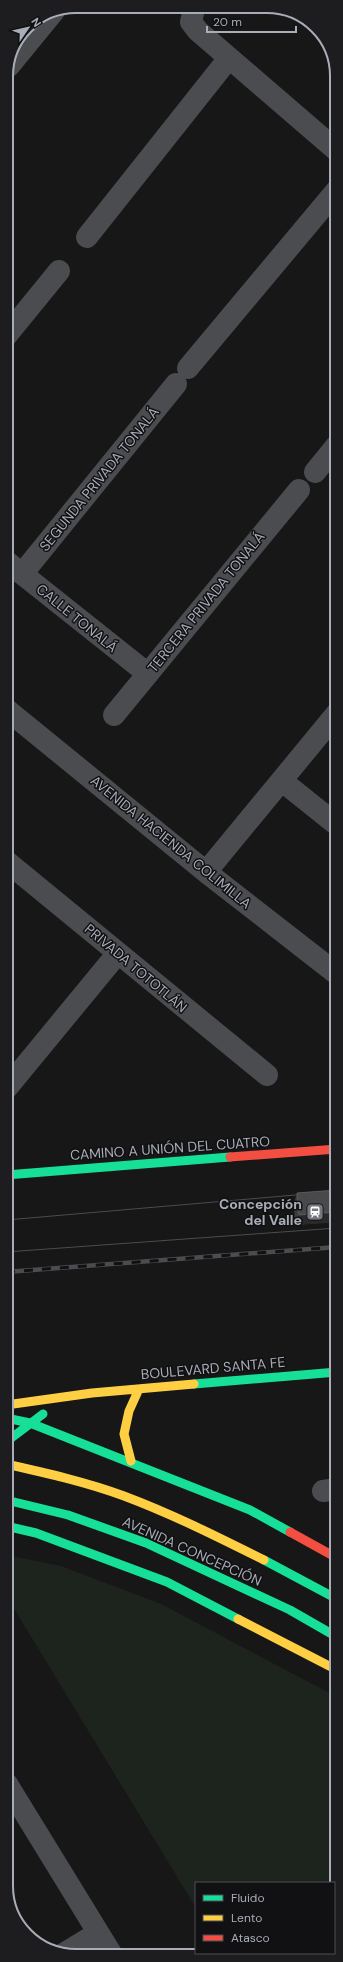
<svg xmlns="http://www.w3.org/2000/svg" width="343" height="1962" viewBox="0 0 343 1962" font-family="'DM Sans',sans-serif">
<rect width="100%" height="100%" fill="#171717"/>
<path fill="#1d241e" d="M6,1555L61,1566L161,1604L337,1697V1886L334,1894V1883H196V1908L7,1597Z
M224,1953H280L276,1955H225Z"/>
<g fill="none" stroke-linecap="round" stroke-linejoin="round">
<path stroke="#4b4c50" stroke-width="22" d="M194,9L191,22L198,31L336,150
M9,66L54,11
M87,237L229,58
M6,336L59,271
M188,368L336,191
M315,472L337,445
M6,561L148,674
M22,574L176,384
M6,709L206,872L337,974
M114,715L299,490
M282,781L337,825
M6,861L267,1075
M206,872L337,713
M6,1089L118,953
M323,1491L337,1489
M7,1784L112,1955
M62,1955L98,1933"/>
<path stroke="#16e098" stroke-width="9" d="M6,1175L230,1157
M194,1384L337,1372
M6,1418L30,1423L250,1510L290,1532
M6,1442L43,1414
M6,1500L68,1515L146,1543L290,1610L337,1637
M6,1526L36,1533L167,1582L238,1619
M264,1560L337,1599"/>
<path stroke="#ffcf43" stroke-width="9" d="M6,1405L92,1393L194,1384
M131,1461L124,1434L129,1411L139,1389
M6,1464C46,1473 86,1482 124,1496C172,1514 218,1537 264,1560
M238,1619L337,1670"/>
<path stroke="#f24e42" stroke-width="9" d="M230,1157L337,1149
M290,1532L337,1558"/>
<path stroke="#4b4c4f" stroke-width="1" d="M6,1220L307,1194
M6,1252L337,1228"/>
<g stroke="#4b4c4f" stroke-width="4.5">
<path id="rail" d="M6,1272L337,1247"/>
</g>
<use href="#rail" stroke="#111113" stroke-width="3" stroke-dasharray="9" stroke-linecap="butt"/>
</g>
<path fill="#3d3d3f" d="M337,1190V1222L295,1225L294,1203L297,1193Z"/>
<path fill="#29292a" d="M337,1212V1222L295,1225L299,1215Z"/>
<path fill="#49494c" stroke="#58595d" d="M337,1190V1212L299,1215L297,1193Z"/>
<defs>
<g id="station-square" transform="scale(0.9)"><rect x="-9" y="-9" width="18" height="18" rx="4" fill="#757880" stroke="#111113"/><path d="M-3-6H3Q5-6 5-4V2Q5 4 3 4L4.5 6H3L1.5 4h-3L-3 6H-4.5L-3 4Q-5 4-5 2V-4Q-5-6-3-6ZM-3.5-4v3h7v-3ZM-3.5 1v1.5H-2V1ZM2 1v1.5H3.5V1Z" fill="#fff"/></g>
</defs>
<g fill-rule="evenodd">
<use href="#station-square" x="315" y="1212"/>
</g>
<g text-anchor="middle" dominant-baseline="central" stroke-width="3" stroke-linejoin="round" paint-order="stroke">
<g font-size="14" fill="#a8adb8" stroke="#111113">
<text transform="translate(99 479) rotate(-51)">SEGUNDA PRIVADA TONALÁ</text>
<text transform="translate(206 602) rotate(-51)">TERCERA PRIVADA TONALÁ</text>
<text transform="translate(77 618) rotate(39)">CALLE TONALÁ</text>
<text transform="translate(171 842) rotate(39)">AVENIDA HACIENDA COLIMILLA</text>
<text transform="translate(136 968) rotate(40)">PRIVADA TOTOTLÁN</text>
<text transform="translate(170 1148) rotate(-4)">CAMINO A UNIÓN DEL CUATRO</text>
<text transform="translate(213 1368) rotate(-5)">BOULEVARD SANTA FE</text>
<text transform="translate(192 1551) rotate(24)">AVENIDA CONCEPCIÓN</text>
</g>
<g font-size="14" font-weight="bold" fill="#a8adb8" stroke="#111113" text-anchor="end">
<text x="302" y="1204">Concepción<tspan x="302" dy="16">del Valle</tspan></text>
</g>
</g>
<path d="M0 0H343V1962H0ZM76 13H267A63 63 0 0 1 330 76V1886A63 63 0 0 1 267 1949H76A63 63 0 0 1 13 1886V76A63 63 0 0 1 76 13Z" fill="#1d1d20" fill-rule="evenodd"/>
<path fill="none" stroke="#a8adb8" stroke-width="2" d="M76 13H267A63 63 0 0 1 330 76V1886A63 63 0 0 1 267 1949H76A63 63 0 0 1 13 1886V76A63 63 0 0 1 76 13Z"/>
<rect x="195" y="1882" width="140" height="72" fill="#111113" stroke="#4d4f55"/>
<rect x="203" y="1895" width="20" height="6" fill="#16e098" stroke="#4d4f55"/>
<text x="231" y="1902" font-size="12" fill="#a8adb8">Fluido</text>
<rect x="203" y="1915" width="20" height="6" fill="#ffcf43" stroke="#4d4f55"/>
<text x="231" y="1922" font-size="12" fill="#a8adb8">Lento</text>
<rect x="203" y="1935" width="20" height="6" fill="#f24e42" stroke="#4d4f55"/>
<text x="231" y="1942" font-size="12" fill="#a8adb8">Atasco</text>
<g transform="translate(28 28) rotate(56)" stroke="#111113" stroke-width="3" paint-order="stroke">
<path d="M0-3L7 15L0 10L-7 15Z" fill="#a8adb8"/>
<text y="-6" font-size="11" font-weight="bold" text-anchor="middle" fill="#a8adb8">N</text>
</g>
<path d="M207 26v6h89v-6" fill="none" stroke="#a8adb8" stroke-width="2"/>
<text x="213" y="26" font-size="12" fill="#a8adb8" stroke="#111113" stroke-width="3" paint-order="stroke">20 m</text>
</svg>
